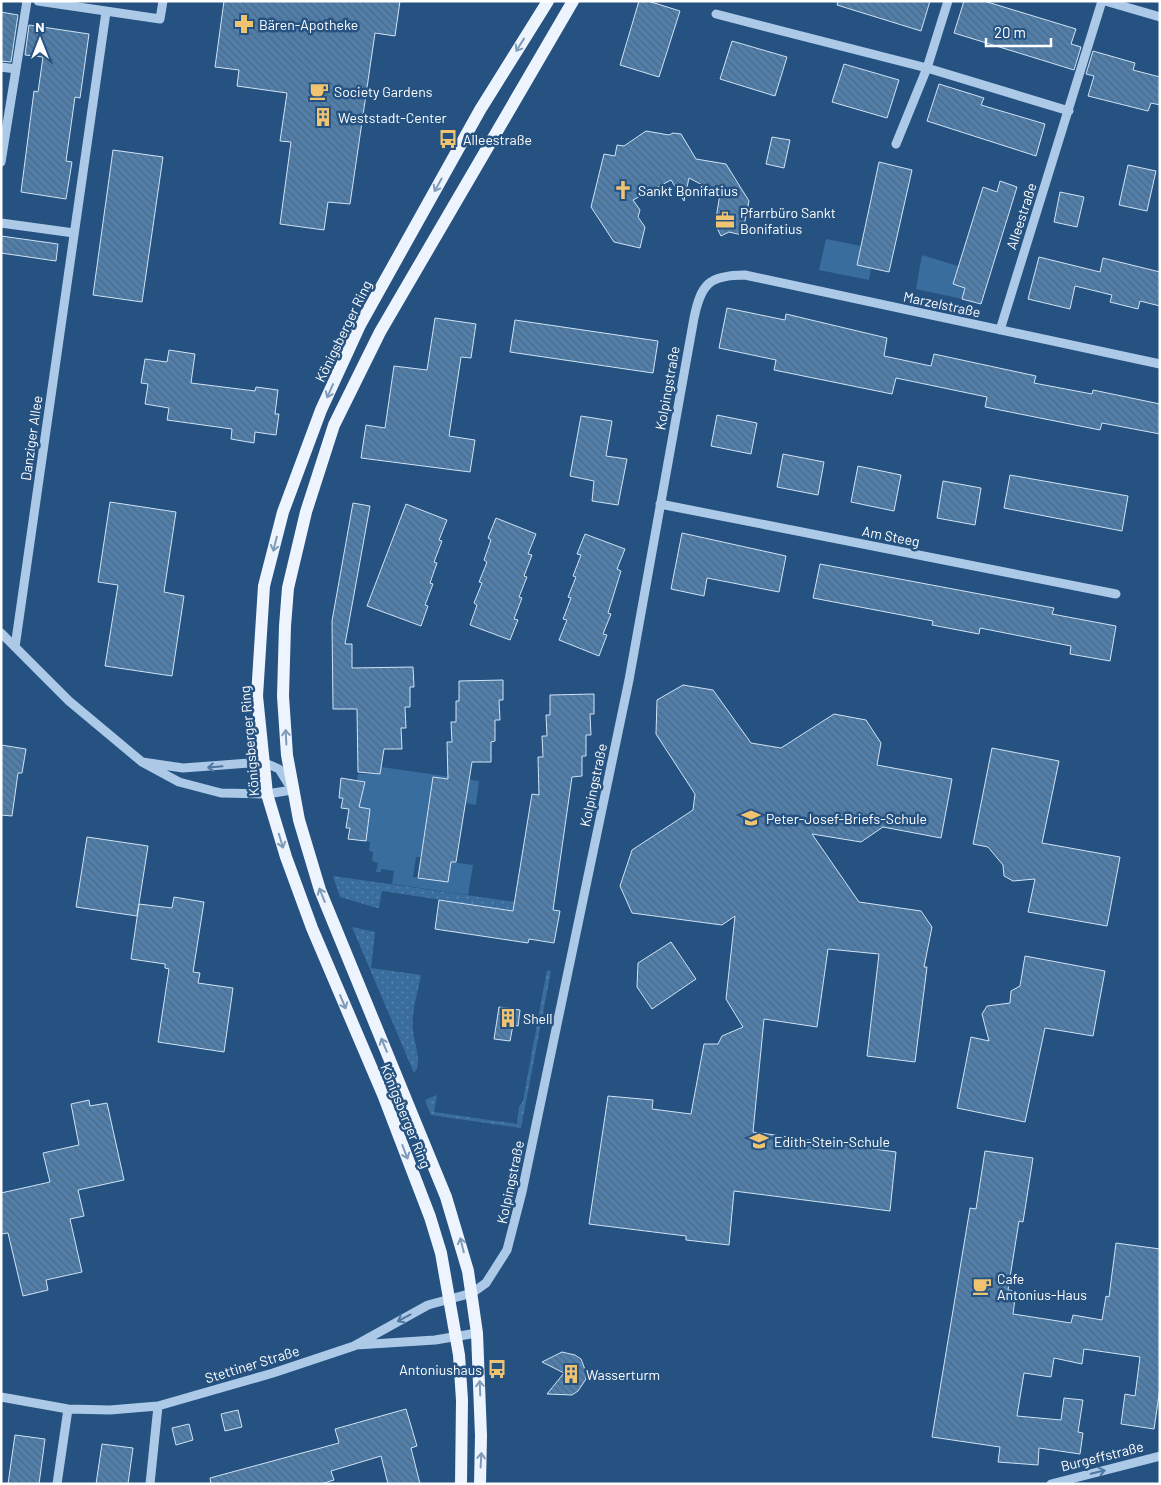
<svg xmlns="http://www.w3.org/2000/svg" width="1161" height="1485" viewBox="0 0 1161 1485" font-family="Barlow,sans-serif">
<defs>
<pattern id="grass-dots" width="8" height="8" patternUnits="userSpaceOnUse" patternTransform="scale(1.25)"><rect width="8" height="8" fill="#396d9e"/><path d="M2 2h.1M6 6h.1" fill="none" stroke="#5783ad" stroke-width="1.8" stroke-linecap="round"/></pattern>
<pattern id="building-back-hatch" width="6" height="6" patternUnits="userSpaceOnUse" patternTransform="scale(1.25)"><rect width="6" height="6" fill="#517fab"/><path d="M-1 5l2 2M0 0l6 6M5-1l2 2" fill="none" stroke="#4f6880"/></pattern>
</defs>
<rect width="100%" height="100%" fill="#255280"/>
<path fill="url(#grass-dots)" d="M333,876L550,907L548,916L382,891L379,908H377L340,897Z
M352,927L375,932L371,968L421,975C418,992 411,1013 413,1030C414,1042 423,1064 414,1073Z
M547,970L551,971L521,1128L431,1115L425,1100L437,1095L434,1112L517,1124L519,1107L523,1101Z"/>
<path fill="#396d9e" d="M826,239L861,246L857,265L871,268L869,280L819,270Z
M922,255L958,266L953,284L965,288L962,299L916,289Z
M381,767L479,781L476,805L466,803L468,782L433,777L421,857H416L413,877L448,882L451,862L473,865L468,895L392,884L394,871L381,869V872H376L378,863L372,861L373,852L369,851L370,842L365,841L370,809L359,807L355,790L358,774H380Z"/>
<path fill="url(#building-back-hatch)" stroke="#cfe3f5" d="M224,1H400L395,36L375,33L350,204L328,202L324,230L280,224L291,142L280,141L287,93L237,86L239,70L215,67Z
M639,1H648L680,11L659,77L620,65Z
M838,1H930L921,31L837,5Z
M964,1H984L1076,29L1071,44L1081,47L1074,70L954,33Z
M1,12L18,15L11,62L1,61Z
M29,25L89,34L80,98L75,97L66,161L72,162L66,199L21,192L34,91L38,92L43,57L25,55Z
M732,41L787,57L775,96L720,79Z
M1093,51L1135,63L1133,70L1160,77V105L1151,103L1148,111L1088,96L1094,76L1086,74Z
M844,64L899,80L887,118L832,102Z
M939,84L984,98L981,105L1045,124L1036,156L927,121Z
M646,131L669,135L673,133L681,134L696,159L726,164L749,201L742,235L729,232L721,236L715,224L720,194L689,178L684,201L671,180L633,200L640,210L638,217L645,227L640,248L614,242L591,207L604,154L615,156L617,145L624,146Z
M772,137L790,140L784,168L766,164Z
M113,150L163,157L142,302L93,295Z
M879,162L912,170L889,272L857,265Z
M1128,165L1156,171L1147,211L1119,205Z
M1000,181L1017,187L981,304L962,299L965,288L953,284L983,187L997,192Z
M1060,192L1084,197L1077,227L1054,222Z
M1,236L58,244L56,261L1,253Z
M1039,257L1100,272L1103,258L1160,272V306L1140,301L1138,309L1110,302L1112,295L1075,286L1070,309L1028,299Z
M727,308L785,320L786,314L887,338L884,356L931,366L934,354L1036,376L1034,383L1092,394L1093,390L1160,404V434L1102,423L1100,430L985,407L987,397L896,378L892,394L774,370L776,360L719,348Z
M435,318L476,324L471,358L461,357L449,436L475,440L470,472L361,458L366,425L385,428L394,366L427,370Z
M515,320L658,341L653,373L510,352Z
M169,350L195,354L191,383L255,391L256,387L278,390L275,414H279L276,435L255,432L254,443L231,439L232,429L167,420L169,408L145,404L148,384L141,383L145,359L167,362Z
M717,415L757,423L751,454L711,446Z
M581,416L612,421L606,456L627,459L618,505L592,501L594,481L570,476Z
M783,454L824,462L818,495L777,487Z
M858,466L901,475L894,511L851,502Z
M1010,475L1128,496L1122,531L1004,508Z
M943,481L981,488L975,525L937,518Z
M110,502L176,512L164,592L184,596L172,676L105,666L118,585L98,582Z
M353,503L370,506L345,644H352V668L413,667L414,687H410V707H405L406,728H401L402,749H384L380,774L358,772L357,709H333L332,621Z
M406,504L447,520L439,540L442,541L434,562L437,563L430,583L433,584L425,605L428,606L421,626L367,606Z
M496,518L536,534L528,554L532,555L524,576L527,577L519,597L522,598L514,619L518,620L510,640L470,625L477,605L474,603L482,583L479,582L487,562L484,560L491,540L488,538Z
M682,533L786,556L779,592L707,578L704,596L671,589Z
M585,534L625,549L617,569L621,571L608,613L611,614L603,634L607,635L599,656L559,640L567,620L563,619L571,598L568,597L576,577L573,576L581,555L577,554Z
M820,564L1054,608L1052,614L1116,626L1110,661L1070,654L1071,646L980,628L979,634L932,625L933,621L813,598Z
M503,680V700H499L500,720H495V741L491,742V762H472L456,862H451L448,882L418,878L433,777L448,779L447,742H452L451,722H456V701H459V681Z
M683,685L713,690L751,743L781,748L834,714L866,720L881,743L877,765L952,779L941,838L883,827L861,842L812,834L859,902L921,911L932,927L924,967H927L915,1062L867,1056L879,954L828,949L817,1027L764,1019L753,1132L896,1152L890,1211L734,1191L729,1245L686,1240V1236L589,1224L608,1096L653,1100L652,1109L691,1114L704,1044H718L722,1036L743,1027L726,999L735,916L722,925L632,913L620,886L632,850L693,810L695,794L656,734L657,700Z
M594,694V714H590L591,735H586V756H582V776L572,777L553,910L560,911L554,943L529,939L528,943L435,929L439,900L513,911L532,794L539,795L538,757H543L542,736H547L546,715H550V695Z
M1,745L26,749L22,773H18L12,816L1,815Z
M992,748L1059,761L1042,843L1120,857L1107,926L1028,912L1035,879L1013,881L1004,876L1003,865L988,847L973,844Z
M341,778L365,782L359,807L370,809L366,841L348,839L350,828H346L349,809L341,808L343,798H339Z
M87,837L148,846L137,916L76,907Z
M174,897L204,902L193,972L200,973L198,983L233,988L224,1052L158,1042L169,969L165,968V964L131,959L139,904L172,908Z
M671,942L696,979L652,1009L637,987L638,963Z
M1025,956L1105,971L1093,1036L1045,1028L1025,1122L957,1108L971,1037L989,1041L982,1014L987,1006L1010,1003L1011,991L1020,986Z
M499,1007L520,1010L518,1026L513,1025L510,1041L494,1039Z
M89,1100L90,1106L107,1103L124,1180L78,1190L84,1216L70,1219L82,1272L46,1280L48,1290L23,1296L8,1233L1,1234V1193L50,1182L43,1153L79,1145L71,1104Z
M985,1151L1033,1158L1023,1222L1019,1221L1008,1290L1016,1291L1013,1314L1071,1323L1073,1315L1102,1320L1106,1296L1109,1297L1116,1243L1160,1249V1388L1154,1429L1121,1424L1125,1394L1135,1396L1140,1357L1084,1349L1082,1364L1054,1358L1051,1377L1024,1373L1017,1416L1061,1420L1064,1398L1083,1400L1078,1432L1083,1433L1080,1454L1039,1448L1038,1465L998,1462L1000,1447L932,1437L970,1208L976,1209Z
M562,1352L575,1355L581,1359L586,1372V1379L578,1391L572,1395L547,1394L564,1373L542,1362Z
M406,1409L417,1446L411,1448L420,1484H388L381,1456L331,1471L334,1480L321,1484H211L210,1478L339,1443L335,1429Z
M238,1410L242,1427L225,1431L221,1414Z
M189,1424L193,1440L176,1445L172,1428Z
M15,1435L45,1439L39,1484H8Z
M102,1444L133,1448L128,1484H96Z"/>
<g fill="none" stroke-linecap="round" stroke-linejoin="round">
<path stroke="#accae7" stroke-width="9" d="M38,1L160,19L163,1
M1105,1L1160,17
M716,14L927,68L1069,111
M1,67L16,69
M896,144L927,68L948,1
M1,162L27,1
M1,223L74,233
M1000,330L1102,1
M660,504L1116,594
M1,633L69,701L142,762L179,782L221,793L267,794L292,790L279,769L263,762L183,768L142,762
M15,647L106,12
M356,1345L435,1340L477,1333
M1,1397L68,1409L110,1410L158,1406L273,1373L354,1346L428,1305L472,1293L486,1283L507,1250L522,1192L629,680L694,318C701,284 709,275 745,275L1160,364
M57,1484L68,1409
M150,1484L158,1406
M1051,1484L1160,1456"/>
<path stroke="#edf4fd" stroke-width="12" d="M461,1484L462,1400L459,1355L441,1253L430,1217L384,1097L312,928L286,857L267,794L257,696L264,586L283,512L321,410L360,325L480,110L548,1
M480,1484L481,1436L477,1333L468,1271L446,1197L320,890L299,820L287,755L283,696L285,626L288,588L306,512L334,425L380,332L573,1"/>
</g>
<defs><path id="oneway-shaft" d="M-6 0H5M1.5-3L5.5 0L1.5 3" fill="none" stroke-width="1.6" stroke-linecap="round" stroke-linejoin="round" transform="scale(1.25)"/></defs>
<g stroke="#7f9bb8">
<use href="#oneway-shaft" transform="translate(520 45) rotate(122)"/>
<use href="#oneway-shaft" transform="translate(438 185) rotate(119)"/>
<use href="#oneway-shaft" transform="translate(330 391) rotate(114)"/>
<use href="#oneway-shaft" transform="translate(275 544) rotate(104)"/>
<use href="#oneway-shaft" transform="translate(286 737) rotate(-93)"/>
<use href="#oneway-shaft" transform="translate(281 841) rotate(73)"/>
<use href="#oneway-shaft" transform="translate(322 895) rotate(-112)"/>
<use href="#oneway-shaft" transform="translate(343 1002) rotate(67)"/>
<use href="#oneway-shaft" transform="translate(384 1045) rotate(-113)"/>
<use href="#oneway-shaft" transform="translate(405 1152) rotate(69)"/>
<use href="#oneway-shaft" transform="translate(462 1245) rotate(-104)"/>
<use href="#oneway-shaft" transform="translate(480 1388) rotate(-92)"/>
<use href="#oneway-shaft" transform="translate(481 1460) rotate(-87)"/>
</g>
<g stroke="#4e769f">
<use href="#oneway-shaft" transform="translate(215 767) rotate(175)"/>
<use href="#oneway-shaft" transform="translate(404 1318) rotate(152)"/>
<use href="#oneway-shaft" transform="translate(1098 1472) rotate(-14)"/>
</g>
<defs>
<g id="pharmacy-bare" transform="scale(1.5)"><path d="M-2-6h4v4h4v4h-4v4h-4v-4h-4v-4h4Z" fill="#f0c370" stroke="#255280" stroke-width="2.5" paint-order="stroke"/></g>
<g id="cafe-bare" transform="scale(1.5)"><path d="M-5.5-4.5H6V0H3Q3 3.5 0 3.5H-2.5Q-5.5 3.5-5.5 0ZM3-3.2v2h1.7v-2ZM-6 4.5H4V6H-6Z" fill="#f0c370" stroke="#255280" stroke-width="2.5" paint-order="stroke"/></g>
<g id="building-bare" transform="scale(1.5)"><path d="M-4-6H4V6H1V3H-1V6H-4ZM-2.5-4.3h1.7v1.8h-1.7ZM.8-4.3h1.7v1.8H.8ZM-2.5-1h1.7V.8h-1.7ZM.8-1h1.7V.8H.8Z" fill="#f0c370" stroke="#255280" stroke-width="2.5" paint-order="stroke"/></g>
<g id="bus-bare" transform="scale(1.5)"><path d="M-5-6H5V4H4V6H2V4H-2V6H-4V4H-5ZM-3.5-4V0h7V-4ZM-3.5 1.2v1.5H-2V1.2ZM2 1.2v1.5H3.5V1.2Z" fill="#f0c370" stroke="#255280" stroke-width="2.5" paint-order="stroke"/></g>
<g id="church-bare" transform="scale(1.5)"><path d="M-1.2-6h2.4v3.5h3.3v2.4h-3.3V6h-2.4V-.1h-3.3v-2.4h3.3Z" fill="#f0c370" stroke="#255280" stroke-width="2.5" paint-order="stroke"/></g>
<g id="office-bare" transform="scale(1.5)"><path d="M-6-3h4V-5.5h4V-3h4V5H-6ZM-1-4.5V-3h2v-1.5ZM-6 0V1H6V0Z" fill="#f0c370" stroke="#255280" stroke-width="2.5" paint-order="stroke"/></g>
<g id="school-bare" transform="scale(1.5)"><path d="M0-5L7-2L0 1L-7-2ZM-4 1L0 2.5L4 1V4Q0 6-4 4Z" fill="#f0c370" stroke="#255280" stroke-width="2.5" paint-order="stroke"/></g>
</defs>
<g fill-rule="evenodd">
<use href="#pharmacy-bare" x="244" y="24"/>
<use href="#cafe-bare" x="319" y="91"/>
<use href="#building-bare" x="323" y="117"/>
<use href="#bus-bare" x="448" y="139"/>
<use href="#church-bare" x="623" y="190"/>
<use href="#office-bare" x="725" y="220"/>
<use href="#school-bare" x="751" y="818"/>
<use href="#building-bare" x="508" y="1018"/>
<use href="#school-bare" x="759" y="1141"/>
<use href="#cafe-bare" x="982" y="1286"/>
<use href="#bus-bare" x="497" y="1369"/>
<use href="#building-bare" x="571" y="1374"/>
</g>
<g text-anchor="middle" dominant-baseline="central" stroke-width="5" stroke-linejoin="round" paint-order="stroke">
<g font-size="14" fill="#fff" stroke="#255280" text-anchor="start">
<text x="259" y="24">Bären-Apotheke</text>
<text x="334" y="91">Society Gardens</text>
<text x="338" y="117">Weststadt-Center</text>
<text x="463" y="139">Alleestraße</text>
<text x="638" y="190">Sankt Bonifatius</text>
<text x="740" y="212">Pfarrbüro Sankt<tspan x="740" dy="16">Bonifatius</tspan></text>
<text x="766" y="818">Peter-Josef-Briefs-Schule</text>
<text x="523" y="1018">Shell</text>
<text x="774" y="1141">Edith-Stein-Schule</text>
<text x="997" y="1278">Cafe<tspan x="997" dy="16">Antonius-Haus</tspan></text>
<text x="482" y="1369" text-anchor="end">Antoniushaus</text>
<text x="586" y="1374">Wasserturm</text>
</g>
<g font-size="14" fill="#fff" stroke="#255280">
<text transform="translate(1021 216) rotate(-72)">Alleestraße</text>
<text transform="translate(942 304) rotate(12)">Marzelstraße</text>
<text transform="translate(343 331) rotate(-64)">Königsberger Ring</text>
<text transform="translate(667 388) rotate(-80)">Kolpingstraße</text>
<text transform="translate(31 438) rotate(-82)">Danziger Allee</text>
<text transform="translate(891 536) rotate(11)">Am Steeg</text>
<text transform="translate(249 741) rotate(-95)">Königsberger Ring</text>
<text transform="translate(593 785) rotate(-78)">Kolpingstraße</text>
<text transform="translate(406 1116) rotate(68)">Königsberger Ring</text>
<text transform="translate(510 1182) rotate(-78)">Kolpingstraße</text>
<text transform="translate(252 1364) rotate(-17)">Stettiner Straße</text>
<text transform="translate(1102 1456) rotate(-14)">Burgeffstraße</text>
</g>
</g>
<rect width="1161" height="1485" fill="none" stroke="#ffffff" stroke-width="5"/>
<g transform="translate(40 40)" stroke="#255280" stroke-width="4" paint-order="stroke">
<path d="M0-4L9 19L0 12L-9 19Z" fill="#ffffff"/>
<text y="-8" font-size="14" font-weight="bold" text-anchor="middle" fill="#ffffff">N</text>
</g>
<path d="M986 38v8h65v-8" fill="none" stroke="#ffffff" stroke-width="2.5"/>
<text x="994" y="38" font-size="15" fill="#ffffff" stroke="#255280" stroke-width="4" paint-order="stroke">20 m</text>
</svg>
